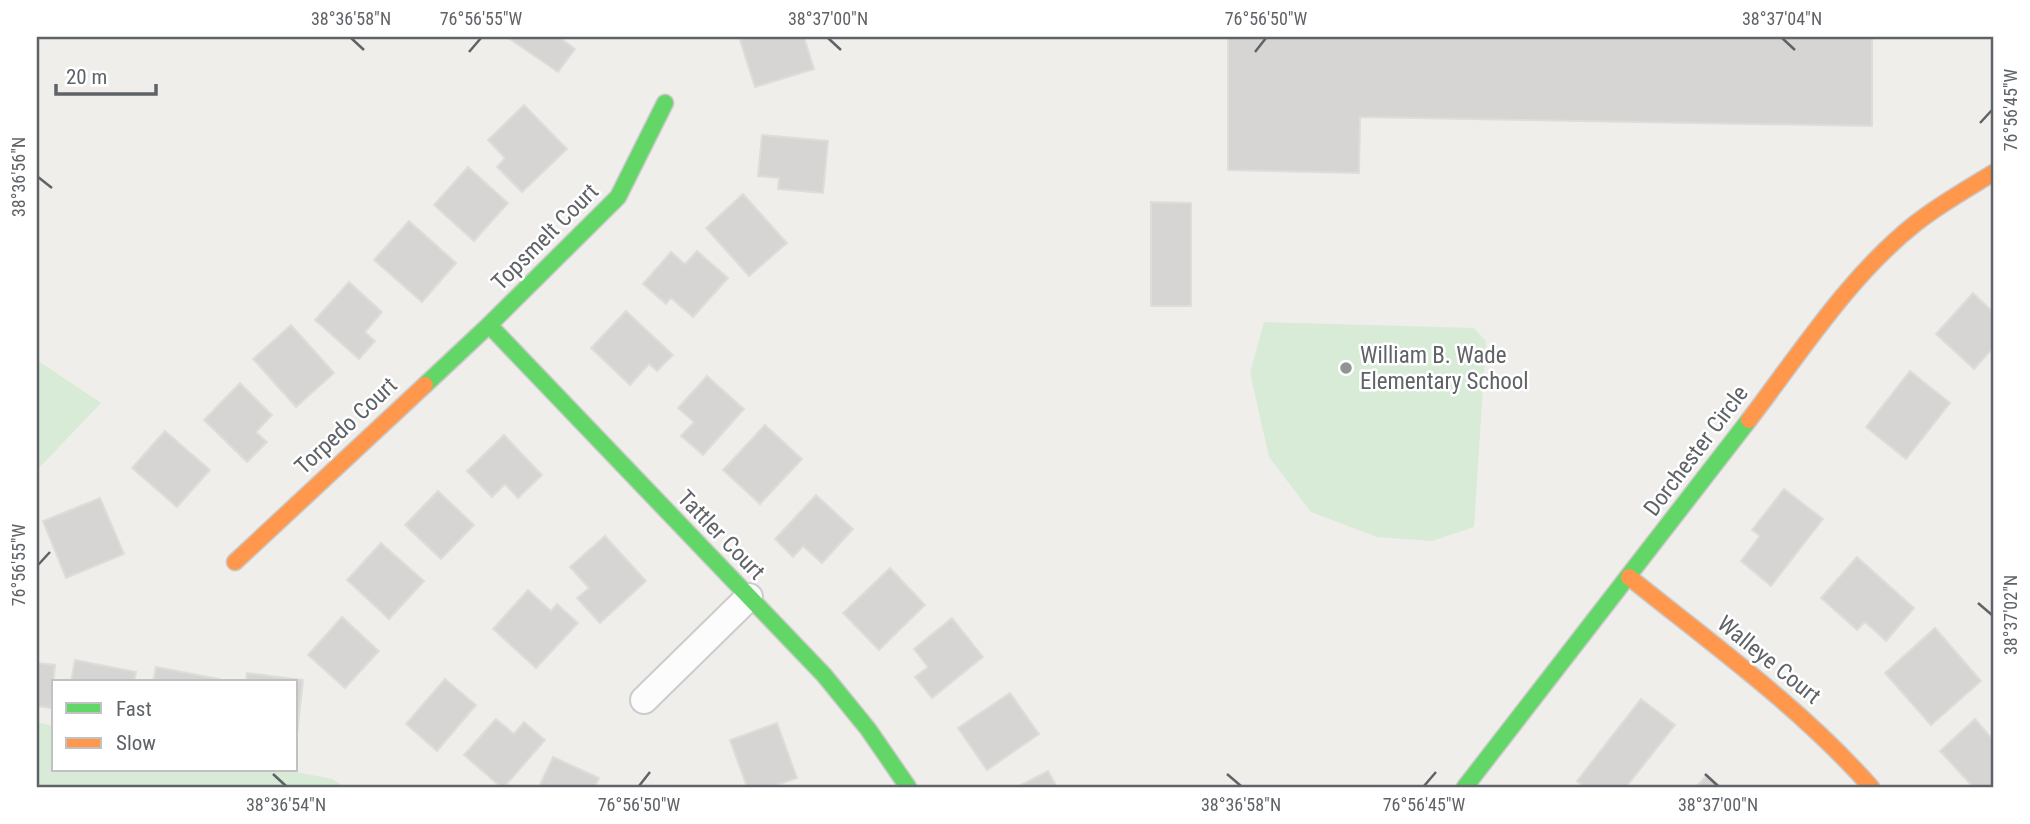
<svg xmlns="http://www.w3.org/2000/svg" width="2030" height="824" viewBox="0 0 2030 824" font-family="'Roboto Condensed',sans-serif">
<rect width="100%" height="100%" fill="#efeeea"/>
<path fill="#d8ebd6" d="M1264,322L1474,328L1486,341L1474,527L1432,541L1377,537L1311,512L1269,457L1250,373Z
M37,360L101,403L37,470Z
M37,722L54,726V770H286L332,779L345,787H37Z"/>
<path fill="#d6d5d3" stroke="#deddd9" stroke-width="2" d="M507,37H559L575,49L558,72Z
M750,37H804L814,69L755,87L740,40Z
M1228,37H1872V126L1360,117L1359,173L1228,170Z
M524,105L567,149L522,192L497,167L505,158L488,140Z
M762,135L828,141L823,193L778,189L779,178L758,176Z
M468,167L508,203L474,241L434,205Z
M743,194L787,243L749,276L706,228Z
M1151,202L1191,203V306H1151Z
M409,221L456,263L422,302L374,260Z
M697,251L728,278L693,317L671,298L666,304L643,284L671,252L685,264Z
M349,282L382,312L365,332L375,341L359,359L315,320Z
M1973,293L1993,312V348L1974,369L1936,334Z
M626,311L673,355L657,371L649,364L630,385L591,348Z
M291,325L334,373L296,407L253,359Z
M1910,371L1950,403L1906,459L1866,427Z
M707,376L744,409L703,455L681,436L694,422L678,408Z
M240,383L272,415L256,432L267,442L247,462L204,420Z
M765,425L802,459L760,504L723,470Z
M165,431L210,470L177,507L132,468Z
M504,435L542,475L518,498L505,484L492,497L467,471Z
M1784,489L1823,519L1771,586L1741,561L1760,536L1752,530Z
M438,491L474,525L441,559L405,525Z
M816,495L853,529L822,563L803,546L793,557L775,539Z
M100,498L124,554L66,578L43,521Z
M605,536L646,581L600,623L577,598L589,588L570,567Z
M381,543L424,581L389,619L347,580Z
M1857,557L1914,608L1886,641L1865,622L1857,630L1821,598Z
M890,568L925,605L879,650L843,613Z
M528,590L551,611L557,604L578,623L536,668L493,629Z
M342,617L379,651L345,688L308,655Z
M952,618L983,657L932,698L915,677L928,667L914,649Z
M1935,628L1981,681L1931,725L1885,673Z
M75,660L136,672L134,682H71Z
M37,663L55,665L51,708L37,706Z
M156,667L219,679V682H153Z
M247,673L303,680L297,734L296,682H246Z
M445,679L476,705L437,751L406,724Z
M1010,693L1039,734L987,770L958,728Z
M1641,699L1675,725L1626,787H1584L1577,781Z
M496,719L514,734L524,722L545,740L504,787H501L464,755Z
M1975,719L1993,740V787H1973L1940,751Z
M777,723L797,778L771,787H747L730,740Z
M553,757L599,778L595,787H539Z
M1048,771L1057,787H1017Z
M1707,775L1721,787H1696Z"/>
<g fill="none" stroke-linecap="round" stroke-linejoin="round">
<g stroke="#cbcccc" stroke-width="30">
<path id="street" d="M644,700L749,597"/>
</g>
<g stroke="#cacacb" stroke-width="19">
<path id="fast" d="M489,325L824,675L868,729L908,787
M425,385L489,325L618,197L665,103
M1465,787L1749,420"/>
</g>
<g stroke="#cacacb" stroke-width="19">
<path id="slow" d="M1749,420C1801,352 1849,276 1916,223C1940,204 1967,189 1993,173
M235,562L425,385
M1629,577C1712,644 1800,707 1871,787"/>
</g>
<use href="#street" stroke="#fdfcfc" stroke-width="26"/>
<use href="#fast" stroke="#63d668" stroke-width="16"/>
<use href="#slow" stroke="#ff974d" stroke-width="16"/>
</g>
<path fill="none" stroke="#5f6368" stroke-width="2.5" d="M351,38L364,50M828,38L841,50M1782,38L1795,50M469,52L481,38M1255,52L1266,38M1980,123L1992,110M38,177L52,188M38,565L50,552M1978,603L1992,615M273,774L286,786M1227,774L1241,786M1705,774L1718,786M639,786L650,772M1424,786L1436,772"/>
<circle fill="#919496" stroke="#fff" stroke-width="2.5" cx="1346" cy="368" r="7"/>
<g text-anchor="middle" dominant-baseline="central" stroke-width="5" stroke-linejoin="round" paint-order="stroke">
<g font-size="23" fill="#5f6368" stroke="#fff">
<text transform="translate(545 237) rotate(-45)">Topsmelt Court</text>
<text transform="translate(346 426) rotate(-43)">Torpedo Court</text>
<text transform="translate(1696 451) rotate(-53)">Dorchester Circle</text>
<text transform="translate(721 535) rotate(46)">Tattler Court</text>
<text transform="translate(1769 660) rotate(39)">Walleye Court</text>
</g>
<g font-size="23" fill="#5f6368" stroke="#fff" text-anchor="start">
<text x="1360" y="355">William B. Wade<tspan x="1360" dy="26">Elementary School</tspan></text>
</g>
</g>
<rect width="2030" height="824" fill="none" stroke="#ffffff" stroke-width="77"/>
<rect x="52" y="680" width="245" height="91" fill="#ffffff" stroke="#bfc1c3" stroke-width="2"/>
<rect x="66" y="703" width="35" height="10" fill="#63d668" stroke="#bfc1c3" stroke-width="2"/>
<text x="116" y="716" font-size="21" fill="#5f6368">Fast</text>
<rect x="66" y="738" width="35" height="10" fill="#ff974d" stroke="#bfc1c3" stroke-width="2"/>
<text x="116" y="750" font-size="21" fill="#5f6368">Slow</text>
<path d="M56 84v10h100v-10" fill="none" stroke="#5f6368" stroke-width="3.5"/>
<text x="66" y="84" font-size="21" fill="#5f6368" stroke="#ffffff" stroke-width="5" paint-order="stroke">20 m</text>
<rect x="38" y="38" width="1954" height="748" fill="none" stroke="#5f6368" stroke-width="2.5"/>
<g font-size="18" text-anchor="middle" fill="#5f6368">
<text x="351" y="25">38°36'58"N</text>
<text x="481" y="25">76°56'55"W</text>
<text x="828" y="25">38°37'00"N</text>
<text x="1266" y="25">76°56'50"W</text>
<text x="1782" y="25">38°37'04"N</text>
<text transform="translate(2011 110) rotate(-90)" y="6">76°56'45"W</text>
<text transform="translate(19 177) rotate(-90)" y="6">38°36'56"N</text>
<text transform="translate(19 565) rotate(-90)" y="6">76°56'55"W</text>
<text transform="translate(2011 615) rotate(-90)" y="6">38°37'02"N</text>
<text x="286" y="811">38°36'54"N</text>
<text x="639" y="811">76°56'50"W</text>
<text x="1241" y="811">38°36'58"N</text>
<text x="1424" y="811">76°56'45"W</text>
<text x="1718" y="811">38°37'00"N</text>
</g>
</svg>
